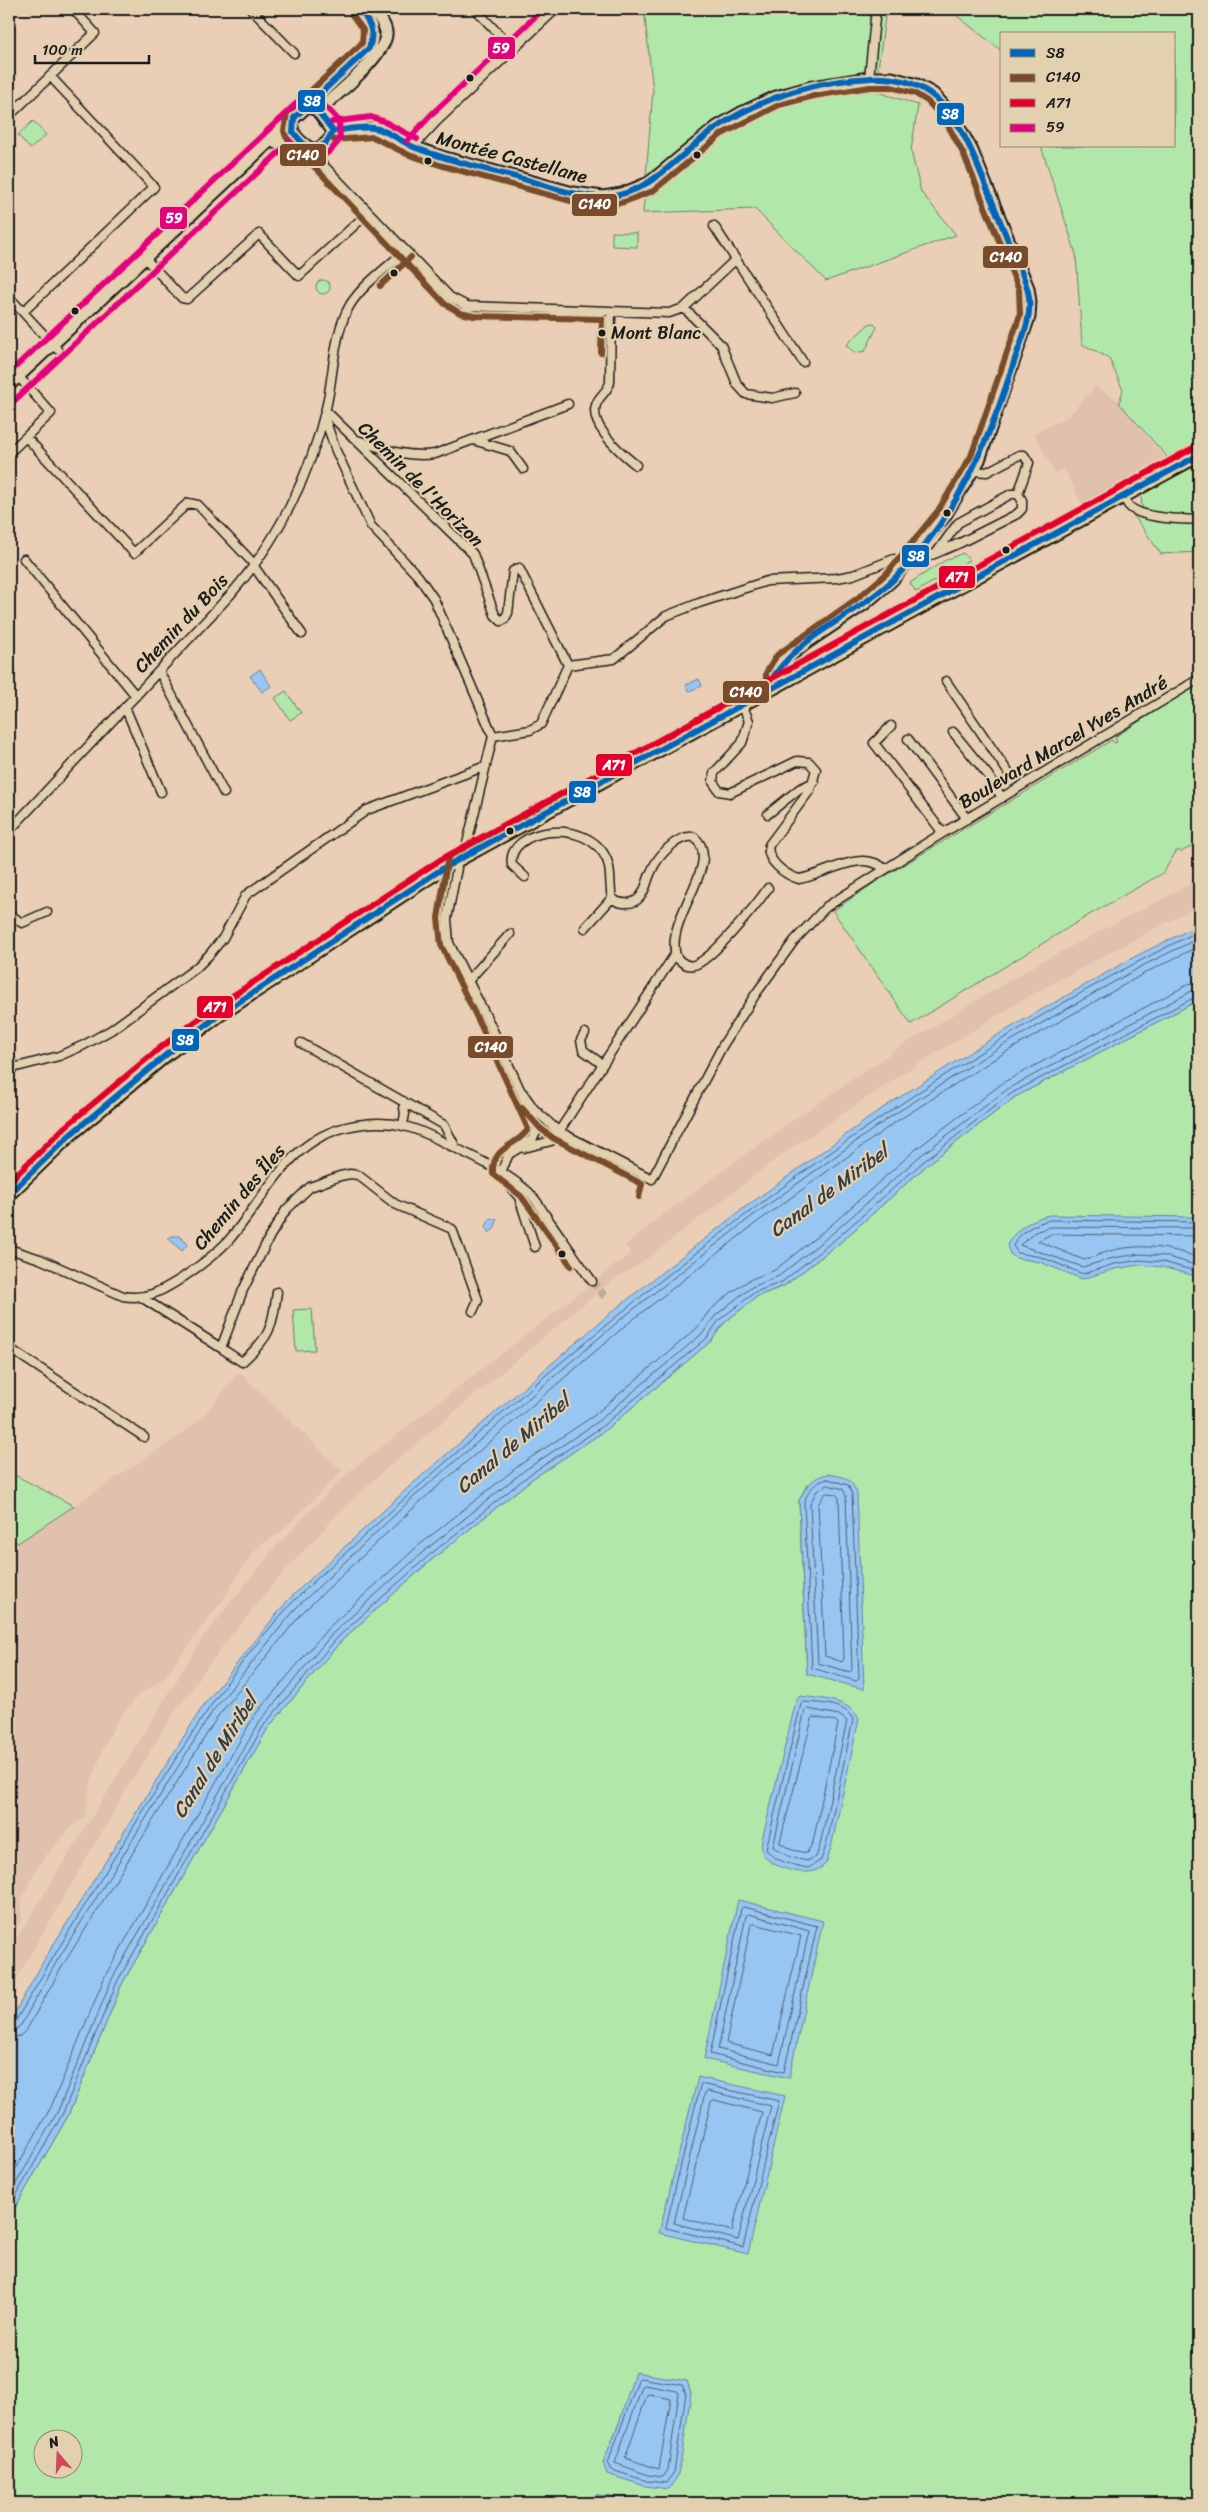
<svg xmlns="http://www.w3.org/2000/svg" width="1208" height="2512" viewBox="0 0 1208 2512" font-family="Sriracha,sans-serif">
<rect width="100%" height="100%" fill="#eaceb5"/>
<filter id="ink" filterUnits="userSpaceOnUse"><feTurbulence type="fractalNoise" baseFrequency=".02" numOctaves="2"/><feDisplacementMap in="SourceGraphic" scale="10" xChannelSelector="R" yChannelSelector="G"/><feConvolveMatrix kernelMatrix="1 2 1 2 8 2 1 2 1" color-interpolation-filters="sRGB"/></filter>
<g filter="url(#ink)">
<path fill="#e0c1ae" d="M1095,386L1116,399L1164,457L1135,473L1131,479L1083,506L1064,469L1054,473L1034,433L1069,416Z
M1199,880V905L1031,995L913,1067L788,1150L637,1266L614,1279L387,1468L338,1514L272,1585L209,1664L171,1718L129,1785L9,1991V1951L204,1636L272,1551L345,1475L631,1253L625,1246L662,1215L789,1123L900,1047L1039,963Z
M237,1374H242L342,1471L281,1532L260,1545L236,1577L227,1594L163,1679L140,1694L120,1716L104,1746L90,1786L85,1817L70,1828L38,1865L22,1899V1919L9,1940V1538L19,1542L182,1434L203,1416Z"/>
<path fill="#b1e8aa" stroke="#668263" fill-rule="evenodd" d="M644,9H886L875,91L918,105L911,151L921,192L956,235L826,281L755,209L643,213L653,91Z
M948,9H1199V447L1175,460L1169,459L1119,403L1123,390L1109,358L1082,344L1076,254L1041,146H1174V34H1002V51Z
M33,121L46,135L30,149L18,135Z
M612,232L637,233V247L612,246Z
M316 287a7 7 0 1 1 14 0a7 7 0 1 1-14 0Z
M873,323L877,327L865,351L855,353L846,345L869,324Z
M1199,464V552L1161,554L1134,516L1142,507L1141,494Z
M963,553L969,560L916,592L910,583L944,561Z
M1199,683V842L1181,852L1177,850L1163,873L1089,915L911,1024L833,911L877,881L1112,740L1114,743L1117,742L1115,737Z
M286,691L301,713L290,720L275,698Z
M1199,1000V2503H649L635,2498L596,2495L594,2503H9V2218L68,2116L122,1984L268,1728L341,1641L430,1561L532,1479L603,1432L711,1341L723,1324L744,1307L758,1296L784,1286L842,1241L927,1165L1015,1097ZM807,1484L833,1679L807,1674L799,1501ZM687,2381L603,2463L619,2423ZM42,2440H72V2470H42Z
M312,1309L315,1350L296,1351L293,1310Z
M9,1472L74,1506L18,1543L9,1538Z"/>
<path fill="#97c6f2" stroke="#66829c" d="M260,669L271,686L262,692L250,676Z
M699,679L702,686L689,691L686,685Z
M1199,925V1000L1015,1097L927,1165L842,1241L784,1286L758,1296L744,1307L723,1324L711,1341L603,1432L532,1479L430,1561L341,1641L268,1728L122,1984L68,2116L9,2218V2023L47,1955L203,1706L288,1600L410,1486L614,1310L744,1208L883,1108L994,1037L1136,956Z
M1049,1215L1199,1217V1277L1162,1267L1139,1265L1115,1269L1082,1279L1040,1262L1016,1258L1010,1254L1007,1245C1015,1229 1032,1219 1049,1215Z
M491,1218L497,1220L494,1229L489,1233L485,1227Z
M173,1236H179L188,1244L182,1251L168,1238Z
M828,1474C845,1477 850,1477 857,1493L864,1689L807,1674L799,1501C806,1486 812,1477 828,1474Z
M800,1696C820,1699 848,1698 859,1719L831,1848C829,1852 828,1859 826,1863C814,1880 780,1870 767,1859C761,1854 761,1847 762,1840L796,1701Z
M738,1900L823,1921L789,2078L704,2059Z
M698,2077L785,2096L748,2254L659,2233Z
M635,2372L687,2381L691,2393L679,2474L669,2489L645,2486L607,2474L603,2463L619,2423Z
M596,2495L635,2498L649,2503H594Z"/>
<g fill="none" stroke-linecap="round" stroke-linejoin="round">
<path stroke="#4d6072" stroke-width="1" d="M1199,1222L1050,1220C1036,1223 1019,1232 1013,1246L1018,1253L1041,1257L1083,1274L1114,1264L1140,1260L1163,1262L1199,1272
M1199,1228L1050,1227L1035,1232L1020,1245L1083,1267L1113,1258L1140,1254L1165,1256L1199,1266
M1199,1236L1051,1234L1038,1241L1084,1260C1093,1258 1101,1253 1110,1251C1139,1243 1171,1247 1199,1258
M828,1479L848,1485L852,1494L859,1679L856,1681L812,1668L804,1502C809,1490 814,1482 828,1479Z
M828,1485L843,1489L846,1496L852,1670L850,1672L818,1663L810,1504L816,1492Z
M826,1493L836,1494L839,1498L844,1659L842,1662L825,1656L818,1505Z
M803,1702C819,1703 846,1703 853,1720L826,1846L821,1860L808,1868C794,1865 774,1862 766,1849L801,1704Z
M808,1709L839,1715L847,1721L820,1845L816,1857L807,1861L790,1857L773,1847L805,1710Z
M813,1717L836,1721L838,1724L813,1842L807,1853L792,1850L780,1843Z
M744,1907L817,1926L784,2072L710,2054L741,1909Z
M749,1914L809,1931L779,2064L718,2049L746,1916Z
M755,1924L801,1936L773,2055L726,2043L751,1925Z
M9,2025L15,2022C55,1953 97,1885 139,1818C185,1743 231,1669 291,1604C310,1584 331,1566 351,1548C403,1499 457,1452 511,1405C723,1223 947,1054 1199,931
M9,2031L15,2030L21,2025L57,1961L212,1712L297,1607L417,1494L621,1319L751,1217L890,1117L1000,1047L1142,966L1199,938
M9,2038L20,2036L27,2029L63,1965L218,1716L302,1613L422,1500L626,1325L756,1223L894,1123L1004,1053L1145,973L1199,946
M701,2084L779,2101L743,2247L666,2228Z
M708,2091L771,2106L738,2240L674,2223L705,2093Z
M714,2100L762,2112L732,2231L683,2218L711,2102Z
M9,2181L51,2107L105,1976L254,1716L328,1628L418,1546L521,1464L592,1417L697,1328L709,1311L732,1292L749,1280L775,1270L830,1226L915,1150L1004,1082L1189,984L1199,982
M9,2196L58,2111L112,1979L260,1721L333,1633L423,1552L525,1470L596,1423L703,1333L715,1316L737,1298L752,1287L779,1276L834,1232L920,1156L1009,1088L1192,991L1199,989
M9,2208L63,2113L117,1982L264,1725L338,1637L427,1557L529,1475L600,1428L707,1338L719,1320L741,1303L755,1292L782,1282L838,1237L924,1161L1012,1093L1199,995
M640,2378L682,2385L686,2393L674,2472L666,2483L647,2481L612,2470L608,2463L638,2380Z
M645,2385L677,2391L679,2393L668,2470L663,2477L648,2475L615,2463L642,2387Z
M650,2394L671,2399L659,2469L625,2458L647,2395Z"/>
<path stroke="#c1aa96" stroke-width="8" stroke-dasharray="8 4" stroke-linecap="butt" d="M592,1281L607,1299"/>
<g stroke="#1c1c1c" stroke-width="11">
<path id="street" d="M251,9L294,53
M475,9L513,49
M869,78L876,9
M9,116L95,33L73,9
M413,147L437,121L556,9
M307,148L450,297L467,306L669,313L684,308L736,259
M714,226L803,362
M144,257L182,298L187,299L259,234L299,276L368,213
M9,297L57,349
M684,308L721,345L737,384L746,394L772,398L795,393
M611,311L610,382C608,392 599,395 596,405C589,426 621,453 636,465
M23,312L154,187L50,76
M326,411L473,554L495,615L501,621L504,620L508,613L513,571L519,568L568,665
M324,416L336,451L371,526L418,576L434,599L493,736L464,856
M26,437L134,553L188,503L198,505L254,564
M357,440C384,449 406,458 435,454L568,404
M473,440L510,451L523,469
M9,453L51,413L18,376
M973,471L987,472L1019,455H1024L1029,463L1018,494
M1123,496C1125,499 1127,504 1129,506C1141,519 1183,519 1199,520
M24,559L136,696
M253,565L302,634
M568,665L614,659L666,616L699,603L767,581L837,578L853,575L894,559L906,566L960,543L1017,514L1022,509V500L1018,494H1011L958,523L937,552
M159,671L224,793
M946,681L1010,775
M742,704L749,721L742,743L714,773L713,782L719,791L730,793L797,761L809,762L816,770L810,790L769,845C765,860 785,875 799,879C826,875 860,848 885,869
M125,707L161,792
M891,726L874,743L943,833
M953,732L988,775L1002,798
M493,736L530,730L541,724L568,665
M908,739L967,819
M768,814L799,789L814,782
M9,831L231,594C277,541 310,476 326,408C334,375 333,334 350,305C363,284 388,267 405,251
M456,861L457,868L447,919L449,943L490,1024L538,1129L532,1140L509,1154L501,1172
M525,877L512,865C505,829 588,815 607,860C612,872 609,885 612,898C619,905 634,905 640,897C646,890 647,880 651,872C657,857 677,834 694,837C726,862 661,921 677,958C681,962 688,967 694,965C711,961 757,904 768,888
M9,914L22,923L47,912
M585,928L612,898
M468,981L510,934
M585,1033L581,1040L583,1050L602,1064
M301,1043L444,1125L456,1148
M9,1069L59,1056L84,1045L111,1030L196,968L209,955L223,938L246,895L367,810L486,766
M522,1092L534,1109L558,1131L652,1179L723,1045L755,995L794,941L826,907L933,839L1199,679
M403,1101L405,1114L403,1124
M524,1148L551,1141L556,1136L675,954
M498,1174L519,1197L535,1247
M9,1249L40,1259L123,1296C145,1300 160,1292 179,1280C197,1268 214,1256 229,1240C271,1191 291,1131 364,1124C394,1120 417,1128 443,1142C471,1156 501,1169 525,1189C534,1195 540,1207 546,1216C561,1237 576,1259 592,1281
M141,1297L221,1348L243,1290L270,1236L286,1210L310,1187L340,1176L350,1174L358,1175L395,1204L452,1229L478,1300L473,1311
M9,1348L144,1437
M221,1348L242,1362C270,1337 272,1329 277,1292"/>
</g>
<g stroke="#1c1c1c" stroke-width="15">
<path id="secondary" d="M317,110C334,98 389,52 386,32C385,23 377,15 372,9
M292,126C292,137 305,146 314,150C323,147 332,140 333,131L317,110L312,108
M333,131L375,128L413,147L445,158L573,193L603,197L622,194L649,183L717,127L743,112L776,97L812,87L869,78H892L917,85L933,94L952,115L972,151L1028,288L1030,302L1029,317L979,460L944,517L892,580L864,604L806,643L783,661L774,677L778,684
M276,143L283,136L293,132
M9,385L369,48C377,31 370,22 359,9"/>
</g>
<g stroke="#1c1c1c" stroke-width="16">
<path id="primary" d="M9,1194L71,1134L167,1054L219,1015L445,867L1199,455"/>
</g>
<use href="#street" stroke="#e3d0ae" stroke-width="8"/>
<use href="#secondary" stroke="#e3d0ae" stroke-width="11"/>
<use href="#primary" stroke="#fce080" stroke-width="12"/>
<g stroke="#e3d0ae" stroke-width="10">
<path id="bus-1" d="M317,110L333,131L326,143L314,150L306,147L293,132L294,118L369,48C375,32 370,22 359,9
M333,131C346,130 361,126 374,128C388,130 403,143 416,148C452,162 490,170 527,180C551,187 580,198 606,197C654,193 681,151 719,126C763,97 819,80 872,78C935,75 959,119 980,171C991,198 1002,225 1013,253C1019,267 1027,282 1029,297C1032,319 1021,341 1014,362C989,442 956,519 894,579C857,615 804,632 774,676
M9,1194L71,1134L167,1054L219,1015L445,867L1199,455"/>
</g>
<g stroke="#e3d0ae" stroke-width="10">
<path id="bus-2" d="M352,15L363,30L362,43L287,113L284,131L286,137L445,304L460,313L474,316L602,319L601,353
M334,140L373,137L409,155L443,166L571,201L604,206L624,202L653,191L722,134L779,105L814,96L870,87H891L914,93L927,101L945,120L964,155L1019,290L1020,315L971,456L937,512L886,574L859,597L777,655L766,673V681L448,857L438,918L441,945L482,1028L528,1129C519,1146 491,1145 493,1174L521,1196L571,1266
M380,286L411,257
M522,1108L540,1128L553,1138L642,1184L639,1197"/>
</g>
<g stroke="#e3d0ae" stroke-width="10">
<path id="bus-3" d="M9,1182L65,1127L161,1047L214,1008L440,860L1195,447"/>
</g>
<g stroke="#e3d0ae" stroke-width="10">
<path id="bus-4" d="M332,122L371,117L383,121L417,139
M407,141L431,115L543,9
M9,373L299,101C316,93 329,110 339,121L340,139C323,163 309,164 290,142L288,144L15,400"/>
</g>
<use href="#bus-1" stroke="#0065bd" stroke-width="6"/>
<use href="#bus-2" stroke="#7a4b2a" stroke-width="6"/>
<use href="#bus-3" stroke="#e4002b" stroke-width="6"/>
<use href="#bus-4" stroke="#e5007d" stroke-width="6"/>
</g>
</g>
<g fill="#1c1c1c" stroke="#e3d0ae" stroke-width="2">
<circle cx="470" cy="78" r="4.5"/>
<circle cx="697" cy="155" r="4.5"/>
<circle cx="428" cy="161" r="4.5"/>
<circle cx="394" cy="273" r="4.5"/>
<circle cx="75" cy="311" r="4.5"/>
<circle cx="602" cy="333" r="4.5"/>
<circle cx="947" cy="513" r="4.5"/>
<circle cx="1006" cy="550" r="4.5"/>
<circle cx="510" cy="831" r="4.5"/>
<circle cx="562" cy="1254" r="4.5"/>
</g>
<g text-anchor="middle" dominant-baseline="central" stroke-width="4.5" stroke-linejoin="round" paint-order="stroke">
<g font-size="18" fill="#1c1c1c" stroke="#e3d0ae" text-anchor="start">
<text x="611" y="333">Mont Blanc</text>
</g>
<g font-size="19" fill="#1c1c1c" stroke="#e3d0ae">
<text transform="translate(512 157) rotate(15)">Montée Castellane</text>
<text transform="translate(421 484) rotate(45)">Chemin de l'Horizon</text>
<text transform="translate(181 623) rotate(-47)">Chemin du Bois</text>
<text transform="translate(1063 742) rotate(-31)">Boulevard Marcel Yves André</text>
<text transform="translate(239 1197) rotate(-50)">Chemin des Îles</text>
</g>
<g font-size="20" font-style="italic" fill="#353e47" stroke="#e3d0ae">
<text transform="translate(829 1191) rotate(-36)">Canal de Miribel</text>
<text transform="translate(513 1444) rotate(-40)">Canal de Miribel</text>
<text transform="translate(215 1756) rotate(-58)">Canal de Miribel</text>
</g>
</g>
<g stroke="#e3d0ae" stroke-width="2">
<rect x="487" y="36" width="29" height="24" rx="5" fill="#e5007d"/>
<rect x="297" y="89" width="29" height="24" rx="5" fill="#0065bd"/>
<rect x="936" y="102" width="29" height="24" rx="5" fill="#0065bd"/>
<rect x="279" y="143" width="48" height="24" rx="5" fill="#7a4b2a"/>
<rect x="571" y="193" width="47" height="24" rx="5" fill="#7a4b2a"/>
<rect x="159" y="206" width="29" height="24" rx="5" fill="#e5007d"/>
<rect x="982" y="245" width="47" height="24" rx="5" fill="#7a4b2a"/>
<rect x="901" y="544" width="29" height="24" rx="5" fill="#0065bd"/>
<rect x="938" y="565" width="38" height="24" rx="5" fill="#e4002b"/>
<rect x="722" y="680" width="48" height="24" rx="5" fill="#7a4b2a"/>
<rect x="595" y="753" width="38" height="24" rx="5" fill="#e4002b"/>
<rect x="568" y="780" width="29" height="24" rx="5" fill="#0065bd"/>
<rect x="196" y="995" width="38" height="24" rx="5" fill="#e4002b"/>
<rect x="171" y="1028" width="29" height="24" rx="5" fill="#0065bd"/>
<rect x="467" y="1035" width="47" height="24" rx="5" fill="#7a4b2a"/>
</g>
<g font-size="14" text-anchor="middle" font-weight="bold" fill="#fff">
<text x="501" y="53">59</text>
<text x="312" y="106">S8</text>
<text x="950" y="119">S8</text>
<text x="303" y="160">C140</text>
<text x="595" y="209">C140</text>
<text x="174" y="223">59</text>
<text x="1006" y="262">C140</text>
<text x="916" y="561">S8</text>
<text x="957" y="582">A71</text>
<text x="746" y="697">C140</text>
<text x="614" y="770">A71</text>
<text x="582" y="797">S8</text>
<text x="215" y="1012">A71</text>
<text x="185" y="1045">S8</text>
<text x="491" y="1052">C140</text>
</g>
<rect width="1208" height="2512" fill="none" stroke="#e3d0ae" stroke-width="30"/>
<rect x="15" y="15" width="1178" height="2482" fill="none" stroke="#1c1c1c" stroke-width="2" filter="url(#ink)"/>
<rect x="1000" y="32" width="175" height="115" fill="#e3d0ae" stroke="#938874"/>
<rect x="1010" y="49" width="25" height="8" fill="#0065bd" stroke="#938874"/>
<text x="1046" y="58" font-size="15" fill="#1c1c1c">S8</text>
<rect x="1010" y="74" width="25" height="8" fill="#7a4b2a" stroke="#938874"/>
<text x="1046" y="82" font-size="15" fill="#1c1c1c">C140</text>
<rect x="1010" y="99" width="25" height="8" fill="#e4002b" stroke="#938874"/>
<text x="1046" y="108" font-size="15" fill="#1c1c1c">A71</text>
<rect x="1010" y="124" width="25" height="8" fill="#e5007d" stroke="#938874"/>
<text x="1046" y="132" font-size="15" fill="#1c1c1c">59</text>
<g transform="translate(58 2454) rotate(341)"><circle r="24" fill="#e3d0ae" stroke="#938874"/>
<path d="M0-4L9 19L0 12L-9 19Z" fill="#d1495b"/>
<text y="-8" font-size="14" font-weight="bold" text-anchor="middle" fill="#1c1c1c">N</text>
</g>
<path d="M35 55v8h114v-8" fill="none" stroke="#1c1c1c" stroke-width="2.5"/>
<text x="42" y="55" font-size="15" fill="#1c1c1c" stroke="#e3d0ae" stroke-width="4" paint-order="stroke">100 m</text>
</svg>
